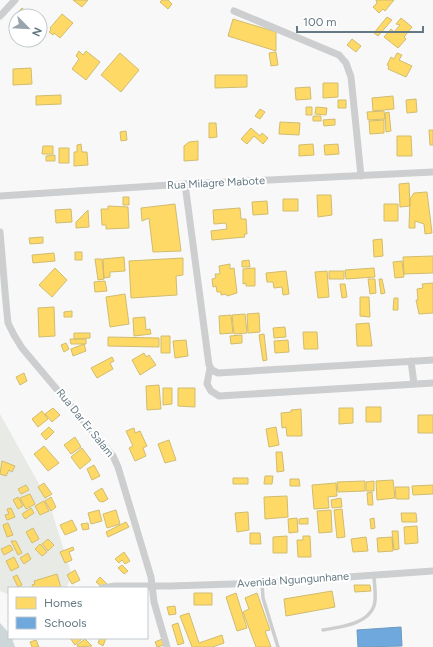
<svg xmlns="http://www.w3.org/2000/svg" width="433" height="647" viewBox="0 0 433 647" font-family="Figtree,sans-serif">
<rect width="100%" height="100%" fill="#f8f8f8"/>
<path fill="#e8eae5" d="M0,414L49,502L72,576L66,588H9V595L0,591Z"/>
<path fill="#cdd6d8" d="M0,623L9,633V638H12L15,647H0Z"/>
<path fill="#ffd966" stroke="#d0bc6f" d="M73,0H88L82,7Z
M162,0H168L172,4L168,9L160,2Z
M376,0H394L385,11L383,9L379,13L373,7L377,3Z
M22,8L31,16H21L17,13Z
M62,14L73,23L60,38L54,33L53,35L49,32L51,30L50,28Z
M387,17L392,20L378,36L374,33Z
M401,18L412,27L404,37L406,39L398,48L384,37L391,29L394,32L400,25L396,24Z
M233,19L276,32V51L228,36Z
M352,39L361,46L356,52L347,45Z
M79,51L83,55L86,51L100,62L86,80L72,69L79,59L76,56Z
M276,52L278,65L271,66L269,53Z
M120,53L139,70L121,92L101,75Z
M397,53L402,55L399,60L412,66L406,77L388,69L389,66L387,65L391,57L394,59Z
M31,68L32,84L13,85V69Z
M215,75H247V87L215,88Z
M323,83H338V97L323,98Z
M310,87L311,99L296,100L295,88Z
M61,95V104L36,105V96Z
M393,96L394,109L373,111L372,98Z
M416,99L417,112L407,113L406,100Z
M338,100H346V108H338Z
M306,107H312V115H306Z
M316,107L327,108L326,115L315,114Z
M260,109L265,112L260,119L255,116Z
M384,111L385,119L368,120L367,112Z
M389,112L391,131L386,132L385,113Z
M313,116H321V121H313Z
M335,119V125L324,126L323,120Z
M384,120V133L370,134L369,121Z
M280,122L300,123L299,135L279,134Z
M209,123H216L217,137L209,138Z
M251,128L260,136L262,133L268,138L263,144L254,136L247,144L241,139Z
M429,130H433V145H430Z
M126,131L127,140L121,141L120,132Z
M397,136H411L412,156H397Z
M198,141V160L184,161V146L189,142Z
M81,144L82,152H87L88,165L74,166V152H77V145Z
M313,144L314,155L299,156V145Z
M338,144L339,154L325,155L324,145Z
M43,146H53V154H42Z
M59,148H69V163H59Z
M55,155V161H46V156Z
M409,183L410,206L400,207L399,184Z
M427,192L432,233L425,234L424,224L415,221V228H409L410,199L414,193Z
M317,195H331L332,215L318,217Z
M123,197H129V205H123Z
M283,199H298V211H283Z
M267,201L268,214L253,215L252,202Z
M175,204L181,251L153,252L149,218L142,221L141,208Z
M384,204H398V221H384Z
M108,206L128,207L129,228L106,229V225H102L101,209H108Z
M240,208L241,219H246L247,234H244L245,237L212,240L211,231L227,229L226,223L214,224L213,210Z
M71,209L72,222L56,223L55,210Z
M88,210L89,227L76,228V222Z
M43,237V243L30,244L29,238Z
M382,239L383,256L374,257L373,240Z
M75,252H82V260H75Z
M54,253L55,261L33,263L32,255Z
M433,256V273L404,274L403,257Z
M124,257L125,271L110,272V277L104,278L103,259Z
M183,258V275L176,276L177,295L131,298L129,261Z
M95,259H102L104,279L98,280Z
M249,260L250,267H242V261Z
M402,261L404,277L395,278L393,262Z
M230,264V269L234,268L237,293L227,296L226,294L221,295V292H217L216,286L213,287L212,279L216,278L215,274H220L219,266Z
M55,268L67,280L52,297L39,285Z
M255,268V286H246V283L243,284V269Z
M374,268L375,277L346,279L345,270Z
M286,271L289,294L283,295L282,287L274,288L273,282H267L266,273Z
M327,271L329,297L318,298L315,272Z
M329,271H344V279H329Z
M368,279H375L376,293L370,294Z
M379,279H382L385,293L381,294Z
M105,281L107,291L95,292L94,282Z
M433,283V313L419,314L416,300H418L417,289L423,288L422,284Z
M340,284H345L347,297L342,298Z
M125,294L129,324L110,327L106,297Z
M360,297H369L370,317L360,316Z
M394,298H398V310H393Z
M54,307L55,336L39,337L38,308Z
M72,311V317H64V312Z
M259,313L260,332L248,333L247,314Z
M245,314L247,333L234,334L232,315Z
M231,315L233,333L220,334L219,316Z
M145,317L146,330L150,329L151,334L134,336L133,318Z
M369,323L372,346H357L356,324Z
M285,327L286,337L274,338L273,328Z
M303,332H317L318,349H304Z
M74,333H90V338L74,339Z
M264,334L267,360L263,361L259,335Z
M242,335V343L231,344L230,336Z
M161,336H170V353H161Z
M108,337L159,338V347L108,346Z
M70,339H86V344H71Z
M186,340L188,356L175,358L173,341Z
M288,340L289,352L275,353L274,341Z
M66,343L69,349L64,352L61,345Z
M84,344L86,351L73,356L71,349Z
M144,353L146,357L149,355L156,365L140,375L132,360Z
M112,357L114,361L110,363L113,369L97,378L91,368Z
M24,373L27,381L20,385L16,377Z
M159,385L161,409L147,410L146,386Z
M163,388H172V404L163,405Z
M178,388H195V407L178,406Z
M366,407H381V422H366Z
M53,408L60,415L52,422L45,414Z
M339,408H353V423L339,424Z
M301,409L302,436H287L286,427L282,428L281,413L291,412V410Z
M42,411L48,419L38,427L32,419Z
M418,415H433V433H418Z
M49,427L54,432L46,440L41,434Z
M276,427L279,445L269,447L266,429Z
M134,428L135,433L140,431L147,446L143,448L146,456L135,461L129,448L133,446L126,431Z
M75,437L81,447L71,454L64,445Z
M169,440L176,460L165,463L158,444Z
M44,446L59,463L48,471L34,454Z
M82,448L91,460L80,469L71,457Z
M276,452H282L284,471L277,472Z
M2,461L15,466L12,472L9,470L6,476L0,474Z
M94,465L100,476L92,480L87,469Z
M265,476H273L272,484H264Z
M233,478H248V484H233Z
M290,479H299L300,486H290Z
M393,480L395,498L377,500L376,481Z
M365,481V491L338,492L337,482Z
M374,481V491H366V482Z
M44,483L52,494L45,498L38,487Z
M336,483L337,496L328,497L329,508L314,509L312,485Z
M26,485L29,490L21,494L18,489Z
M433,485V494L413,495L412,486Z
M395,487H409V499H396Z
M102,488L108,499L103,502L99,501L94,493Z
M372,492L373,505H368L367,493Z
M30,494L35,504L26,509L20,498Z
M287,496L288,517L265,519L264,497Z
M18,497L23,506L18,509L13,500Z
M51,497L56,507L51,511L45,501Z
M341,498L342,507L332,508L331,500Z
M44,501L49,511L40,515L35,506Z
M11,508L15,517L7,520L5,515L9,514L7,509Z
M31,508L34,513L25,519L22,514Z
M342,509L345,537L337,538L334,510Z
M99,510L102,521L91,524L88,513Z
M116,510L120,524L107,528L103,514Z
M331,510L332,532L319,533L317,511Z
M248,512L249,530L237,532L235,513Z
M401,513H416L417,522H402Z
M297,518L298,532L289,533L288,519Z
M308,518V524H299V519Z
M374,518L375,528L371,529L370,519Z
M72,520L77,530L65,535L60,525Z
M126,522L129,527L108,537L106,532Z
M8,523L13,535L7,537L3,525Z
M88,523L89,529L83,530L81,524Z
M417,526L418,543L405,544L404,527Z
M33,528L39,539L32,543L26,532Z
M392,531H398L399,549L394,550Z
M250,533H260L261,544H250Z
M287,536V553H273V537Z
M303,536H310L311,557H298L297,540H303Z
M366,537L368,551L353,552L351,539Z
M392,537L393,551L378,552L377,538Z
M48,539L54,545L48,551L42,544Z
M11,541H16L22,553L18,555Z
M40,544L47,552L42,556L35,549Z
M10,545L13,550L4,555L1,549Z
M73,547L74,550L69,552L72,560L65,563L60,552Z
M124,552L130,561L125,564L122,560L119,563L115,559Z
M28,553L31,559L24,564L20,558Z
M14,557L19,567L11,571L6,561Z
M122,565L128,571L124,574L118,568Z
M75,570L80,580L72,584L67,575Z
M57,574L61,588H33L32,585L35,584L34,581Z
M17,575L22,585L18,587L13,577Z
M100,577L107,584L102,587L96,582Z
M354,585H370L371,591L355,592Z
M332,591L335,607L286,616L284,599Z
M194,593H212V605H194Z
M236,593L247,628L237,631L226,597Z
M257,593L270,630L265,631L271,647H256L243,612L249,609L245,598Z
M175,606L176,614L169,615L167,607Z
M189,613L199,643L222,635L224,643L212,647H192L180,616Z
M178,623L184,643L178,645L172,625Z
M70,638H83L75,645Z
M100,638H106L103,646L98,643Z
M85,639L92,646L78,647L77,645Z
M162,639L164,645L157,647L155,642Z
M36,640L39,647H32L30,642Z"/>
<path fill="#6fa8dc" stroke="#6c9ac1" d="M401,627L402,646L358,647L357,630Z"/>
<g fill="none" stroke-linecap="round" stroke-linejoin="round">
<path stroke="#cdcecf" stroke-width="3.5" d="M262,583L263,598L278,647
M323,630C339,627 367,625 374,606C377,597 374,584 374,575"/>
<path stroke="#cdcecf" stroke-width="7" d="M234,11L339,55L346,63L351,77L361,176
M0,16L15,0
M185,184L209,365L212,370L218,373L433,360
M0,196L185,184L433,172
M0,232L6,303L8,323L14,335L22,348L113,456L118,467L151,577L154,602L167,647
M411,361L414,384
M210,368L207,384L211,391L219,396L433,383
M102,588L115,586H170L262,583L433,571"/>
</g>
<g text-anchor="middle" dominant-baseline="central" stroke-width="4" stroke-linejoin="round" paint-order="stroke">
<g font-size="11" fill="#647983" stroke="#fff">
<text transform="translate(216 183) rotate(-3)">Rua Milagre Mabote</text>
<text transform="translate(85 423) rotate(51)">Rua Dar Er Salam</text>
<text transform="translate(293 580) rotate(-4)">Avenida Ngungunhane</text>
</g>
</g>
<rect x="8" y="587" width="140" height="52" fill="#ffffff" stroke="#c1c9cd"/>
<rect x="16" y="597" width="20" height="12" fill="#ffd966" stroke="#c1c9cd"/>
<text x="44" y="607" font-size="12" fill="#647983">Homes</text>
<rect x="16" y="617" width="20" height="12" fill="#6fa8dc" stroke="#c1c9cd"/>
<text x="44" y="627" font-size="12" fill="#647983">Schools</text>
<g transform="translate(28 28) rotate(114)"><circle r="19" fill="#ffffff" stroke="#c1c9cd"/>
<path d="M0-3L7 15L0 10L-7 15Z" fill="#98a5ac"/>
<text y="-6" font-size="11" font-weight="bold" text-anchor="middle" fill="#647983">N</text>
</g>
<path d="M297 26v6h126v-6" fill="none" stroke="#647983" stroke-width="2"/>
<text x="303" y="26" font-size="12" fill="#647983" stroke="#ffffff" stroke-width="3" paint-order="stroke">100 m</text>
</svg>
